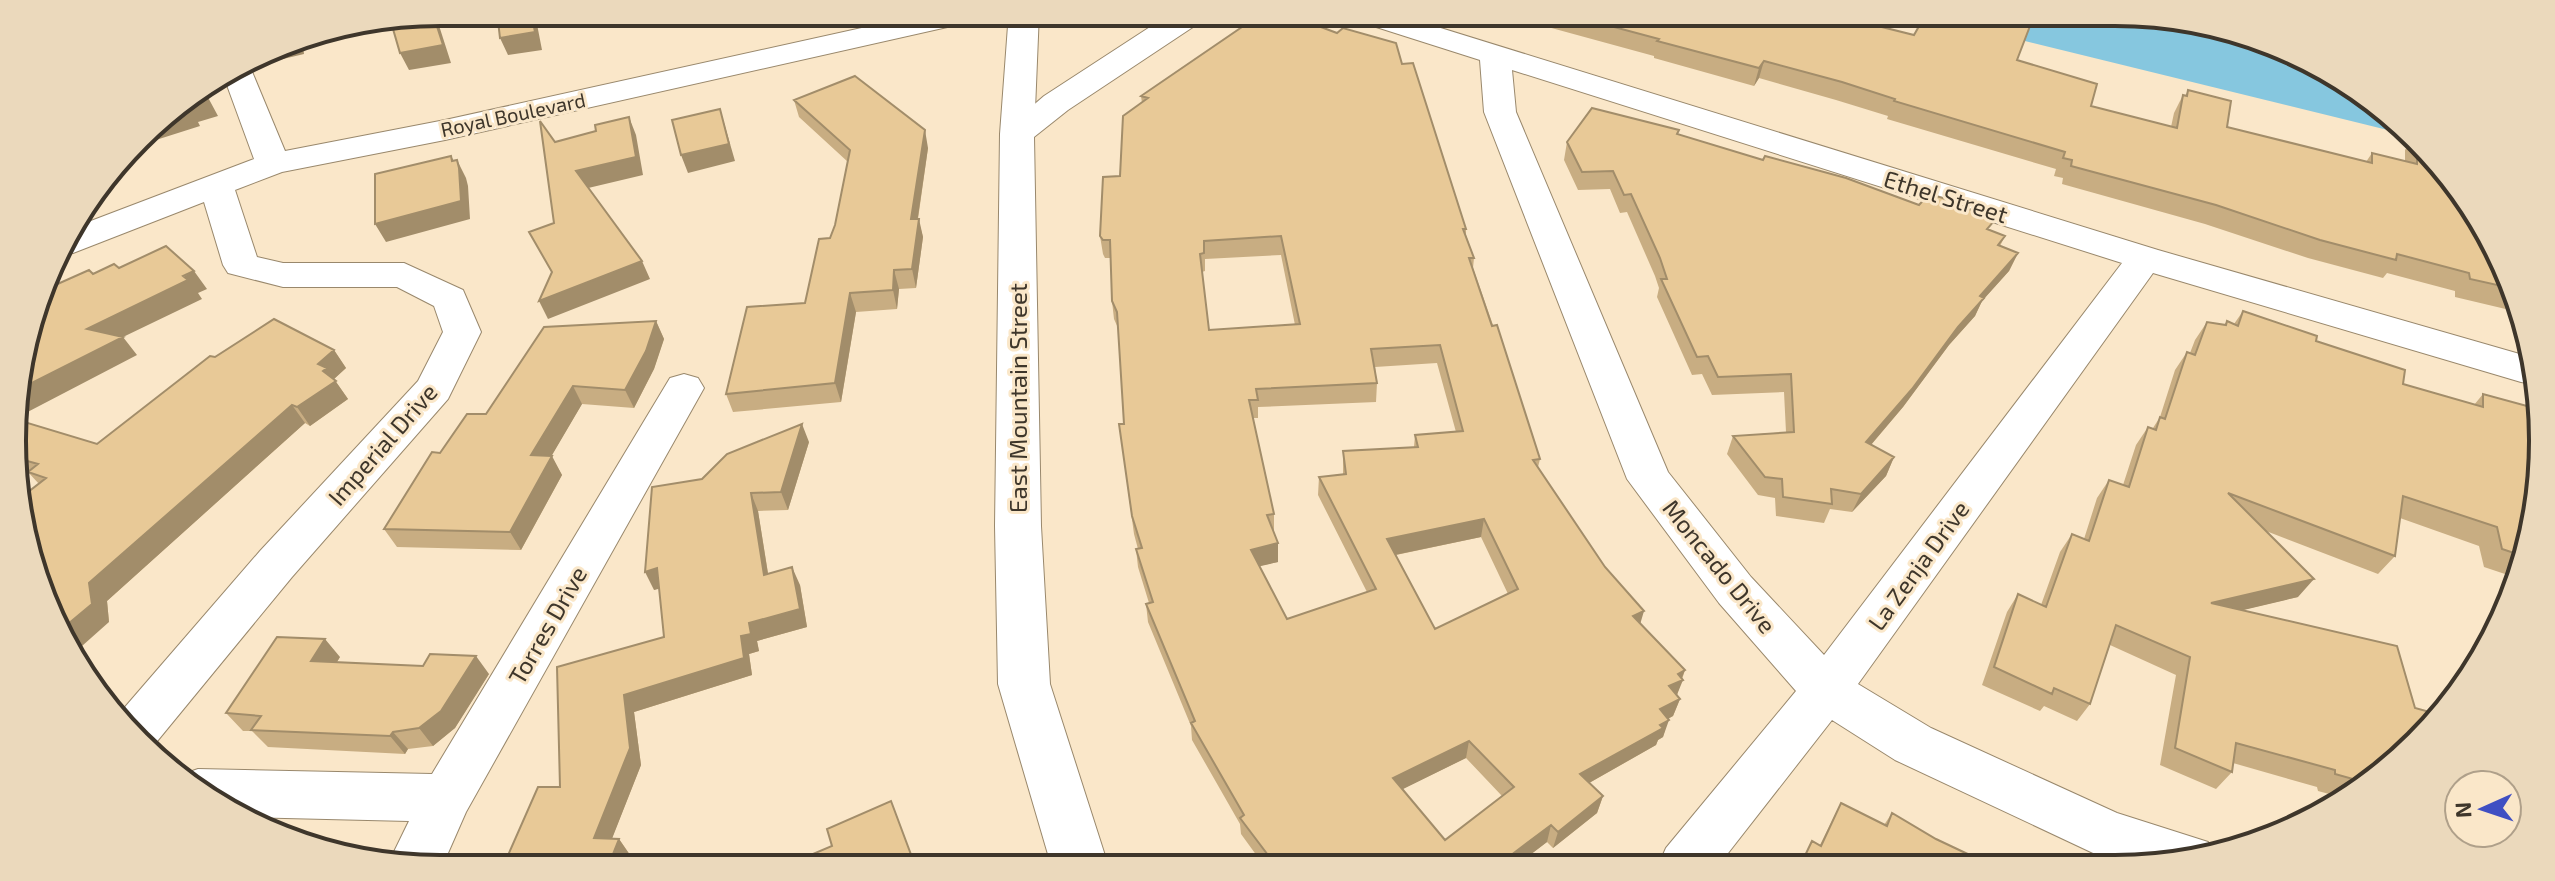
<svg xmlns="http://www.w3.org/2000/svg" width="2555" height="881" viewBox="0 0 2555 881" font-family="'Exo 2',sans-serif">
<rect width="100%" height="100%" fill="#fae7c9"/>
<path fill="#86c7df" d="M1907,12H2115L2174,20L2244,36L2375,100L2404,134Z"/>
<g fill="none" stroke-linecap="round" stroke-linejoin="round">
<g stroke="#99886c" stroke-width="2">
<path id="minor" d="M934,12H989L984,18L974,21L445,140L282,172L235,190L257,257L283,263H404L463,290L481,332L448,399L292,577L154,745L119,714L260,551L418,381L443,332L434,306L397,287H283L228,273L223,265L204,202L73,253L55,255L75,227L254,159L224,77L248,62L285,151L445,120Z
M1009,12H1039L1034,134L1029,141L1017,144L1005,141L1000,134Z
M1343,12H1389L2158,250L2530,357L2539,385L2521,382L2153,273L1858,684L1931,728L2117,813L2208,842L2213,853C2177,863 2145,871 2108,860L1895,760L1832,720L1718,866H1658L1666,848L1796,691L1719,603L1627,479L1484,112L1480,60L1348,18ZM1512,70L2122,263L1824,655L1751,577L1668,472L1516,112Z
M684,374L698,378L704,388L466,812L441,869L389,862L409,821L246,817L202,797L181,775L198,769L432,774L670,378Z"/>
</g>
<g stroke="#99886c" stroke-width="2">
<path id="tertiary" d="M1173,12H1209L1205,19L1068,110L1034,137L1041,526L1050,684L1109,868H1052L998,684L995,526L1000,134L1044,96Z"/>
</g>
<use href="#minor" fill="#fff" fill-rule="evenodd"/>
<use href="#tertiary" fill="#fff" fill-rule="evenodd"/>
</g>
<path fill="#c8ad82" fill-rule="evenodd" d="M1493,12H1780L1795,16H1838L2017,60L2091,106L2171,127L2174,113L2183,95L2185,96L2188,90L2227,127L2366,162L2372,153L2405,161V150L2411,141L2485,226L2514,311L2455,297V291L2387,273L2383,278L2308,258L2205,224L2062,184L2063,178L2054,176L2056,169L1887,119L1888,116L1836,100L1759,78L1754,86L1654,58V56Z
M1402,64L1466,229V235L1474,258L1473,268L1540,459L1538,467L1640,624L1685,670L1677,695L1680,699L1673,716L1668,719L1663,737L1658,740L1656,745L1589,783L1603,796L1597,813L1553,848L1547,842L1514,867H1265L1241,834L1240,824L1192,740L1191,726L1148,622L1146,604L1149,603L1138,567L1136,549H1138L1134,534L1119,424H1124L1118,328L1114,319L1112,301L1111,258H1105L1103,254L1100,236L1120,176L1142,103L1141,96ZM1281,255L1295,325L1209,330L1202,272L1205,271V259ZM1437,363L1456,432L1415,435L1414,447L1343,451V474L1319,477L1318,495L1367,592L1287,619L1259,566L1278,562L1274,532V514L1253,418H1258V407L1376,402L1377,383L1375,367ZM1481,537L1508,594L1435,629L1396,555ZM1466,758L1502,796L1445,840L1402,789Z
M794,100L928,148L918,219L923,237L916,288L899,289L897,309L856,312L841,402L733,412L726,394L805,303L835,225L848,162L799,117Z
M1678,135L1990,230L2005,236L2000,246L2018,253L2009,271L1982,301L1975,316L1949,345L1903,407L1871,445L1894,457L1886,476L1852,512L1830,509L1824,523L1776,516L1775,498L1758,495L1727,454L1733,436L1786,432L1784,392L1712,395L1702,374L1692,375L1657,297L1659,288L1655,276L1627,212L1620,213L1610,189L1578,190L1564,160L1567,142Z
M2243,311L2316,341L2403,384L2474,405L2483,394L2529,551L2517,578L2484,567L2479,546L2400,518L2395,556L2378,574L2266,531L2298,597L2242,610L2397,762L2344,798L2318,791L2317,787L2233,763L2232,772L2216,789L2160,765L2176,675L2110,645L2090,704L2077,721L2044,706L2040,711L1982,685L2007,612L2018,594L2041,605L2060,552L2072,534L2084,539L2097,498L2109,480L2123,485L2136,445L2148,427L2153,428L2160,417L2175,370L2187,352L2190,353L2195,340L2207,322L2224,325L2227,321L2234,324Z
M656,321L664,339L654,369L634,408L582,404L551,456L562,475L521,550L397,547L384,529L440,453L486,414Z
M334,350L346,368L334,379L348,399L310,426L305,423L107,601L109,622L39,484L28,472L29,471L21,464L18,420L97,444L215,357Z
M809,442L788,510L758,511L768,573L800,585L807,627L757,641L759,651L749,654L752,675L634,712L641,765L612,838L619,839L630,855L625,869L560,787L664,637L659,588L654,590L702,479Z
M340,657L337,662L489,674L455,728L433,746L408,749L405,754L268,747L252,731H243L226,713Z
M1841,803L1884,825L1892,813L1936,839L1993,866H1799L1812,841L1820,845Z"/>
<path fill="#a28d6a" d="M531,12H535V14L542,50L508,55L500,38Z
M435,13L451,63L409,70L400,53L433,14Z
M302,39L304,54L262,64L257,57L277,44Z
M1764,61L1759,78L1754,86L1759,68Z
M204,90L218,116L198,122L200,126L137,146L158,119L187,105Z
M720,109L735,161L688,173L681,155Z
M629,117L636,135L643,175L584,189L576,171Z
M925,130L928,148L915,237L911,219Z
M451,156L460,172L457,160L466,178L468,186L470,219L386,242L375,224L452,161Z
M919,219L923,237L916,288L912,269Z
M2018,253L2009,271L1982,301L1975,316L1949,345L1903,407L1858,460L1866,442L1980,296Z
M642,261L650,279L548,319L539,301Z
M894,270L899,289L897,309L893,290Z
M194,271L207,289L198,293L202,299L123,337L137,355L18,417L16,391L87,329Z
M850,293L856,312L841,402L835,383Z
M656,321L664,339L654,369L634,408L625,390Z
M334,350L346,368L334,379L348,399L310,426L297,407L318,364Z
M573,386L582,404L541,474L531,455Z
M292,405L305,423L107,601L109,622L73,654L62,629L89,583Z
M802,424L809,442L788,510L781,492Z
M552,456L562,475L521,550L510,532Z
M1894,457L1886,476L1852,512L1861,494Z
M751,493L758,511L771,593L764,575Z
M1484,519L1481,537L1385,557L1387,539Z
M1278,543V562L1252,568L1251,550Z
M792,567L800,585L807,627L757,641L759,651L749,654L752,675L634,712L641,765L606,854L594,838L624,695L741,636L749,623Z
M657,568L666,587L654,590L645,572Z
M2314,579L2298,597L2197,621L2211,603Z
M1644,611L1639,628L1633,616Z
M325,639L340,657L326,679L311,661Z
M476,656L489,674L455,728L433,746L419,728Z
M1685,670L1681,680H1683L1676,697L1669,686L1678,674Z
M1680,699L1673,716L1654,726L1660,709Z
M1669,720L1663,737L1658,740L1656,745L1575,791L1580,774Z
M393,732L408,749L405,754L390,736Z
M1469,741L1466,758L1391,795L1393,778Z
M1603,796L1597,813L1553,848L1558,832Z
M1551,825L1547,842L1514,867H1498V865Z
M619,839L630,855L625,869H607Z
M1298,856V867H1280Z"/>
<path fill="#e8c997" stroke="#a28d6a" stroke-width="2" fill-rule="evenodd" d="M497,12H531L535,32L500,38Z
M1264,12H1281L1337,33L1343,28L1396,43L1402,64L1413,63L1466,229H1463L1474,258H1469L1492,326L1497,325L1540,459L1533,460L1605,567L1644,611L1633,616L1685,670L1678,674L1683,680L1669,686L1680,699L1660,709L1669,720L1660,725L1663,728L1580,774L1603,796L1558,832L1551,825L1498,865L1500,867H1306L1298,856L1280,867H1277L1240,818L1244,815L1191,723L1195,721L1146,604L1153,602L1136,549L1142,548L1132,516L1119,424H1124L1117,312L1112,301L1110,240H1103L1100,236L1103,177L1120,176L1123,116L1148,98L1141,96ZM1281,236L1300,324L1209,330L1200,254L1204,253V241ZM1440,345L1463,431L1415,435L1418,447L1343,451L1346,474L1319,477L1376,589L1287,619L1251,550L1278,543L1267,515L1274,514L1249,400H1258L1256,389L1377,383L1371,349ZM1484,519L1518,589L1435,629L1387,539ZM1469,741L1514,787L1445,840L1393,778Z
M1558,12H1780L1795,16L1798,12H1837L1836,14L1838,16L1914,35L1927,12H1975L2030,26L2017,60L2097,84L2091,106L2177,128L2183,95L2187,96L2188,90L2231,101L2227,127L2372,163V153L2417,164V148L2485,226L2506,287L2470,279L2469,273L2397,254L2396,260L2320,240L2216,205L2071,166L2072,160L2063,158L2065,152L1894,101L1895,99L1842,82L1764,61L1759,68L1657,41L1659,39Z
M433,14L443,45L400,53L391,22Z
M855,76L925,130L911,219H919L912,269L894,270L893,290L850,293L835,383L726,394L747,307L805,303L819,239L830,238L835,225L850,150L794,100Z
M202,91L207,99L187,105L189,108L160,117Z
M1592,108L1679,130L1677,134L1763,160L1765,156L1846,178L1919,205L1929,194L1943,198L1995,220L1987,229L2005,236L1998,245L2018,253L1980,296L1984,298L1958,327L1912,389L1866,442L1894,457L1861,494L1831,489L1832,504L1783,497L1782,479L1765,477L1733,436L1794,432L1791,374L1718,377L1708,356L1697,357L1661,279H1667L1660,258L1631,194L1624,195L1613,171L1582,172L1567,142Z
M720,109L729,144L681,155L672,120Z
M629,117L636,157L576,171L642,261L539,301L552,272L529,232L554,223L540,121L555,142L596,131L595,125Z
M451,156L452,161L457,160L459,168L461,201L375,224V174Z
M166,246L194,271L183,276L188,280L87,329L123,337L16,391V385L44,290L89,270L93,274L114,264L119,268Z
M2243,311L2317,336L2316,341L2405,370L2403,384L2483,407V394L2538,409L2529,551L2526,557L2502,549L2497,527L2403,496L2395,556L2228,493L2314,579L2211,603L2397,646L2415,708L2437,714L2397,762L2367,783L2335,774V770L2236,743L2232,772L2175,748L2190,657L2116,625L2090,704L2054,688L2052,694L1994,667L2018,594L2046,607L2072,534L2089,541L2109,480L2129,487L2148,427L2156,430L2160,417L2165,419L2187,352L2195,355L2207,322L2226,325L2227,321L2238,326Z
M274,319L334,350L318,364L327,368L323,371L336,381L297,407L292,405L89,583L92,604L62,629L26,551L23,496L46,478L28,472L38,464L20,459L18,420L97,444L210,356L215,357Z
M656,321L646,351L625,390L573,386L531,455L552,456L510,532L384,529L432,452L440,453L467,414H486L544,327Z
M802,424L781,492L751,493L764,575L792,567L800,609L749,623L751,634L741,636L744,658L624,695L630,748L594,838L619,839L607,869H502L538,787H560L557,667L664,637L657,568L645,572L652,487L702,479L727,454Z
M277,637L325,639L311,661L423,666L430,654L476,656L441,711L419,728L393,732L390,736L251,730L261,716L226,713Z
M891,801L916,868H780L832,846L827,829Z
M1841,803L1887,826L1892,813L1936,839L1993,866H1800L1812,841L1821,846Z"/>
<g text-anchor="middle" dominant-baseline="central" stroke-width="6" stroke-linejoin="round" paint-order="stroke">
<g font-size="20" fill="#3e362b" stroke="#fae7c9">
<text transform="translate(513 114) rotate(-12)">Royal Boulevard</text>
</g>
<g font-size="24" fill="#3e362b" stroke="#fae7c9">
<text transform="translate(1946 196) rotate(17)">Ethel Street</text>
<text transform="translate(1017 398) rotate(-90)">East Mountain Street</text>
<text transform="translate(382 444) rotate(-49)">Imperial Drive</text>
<text transform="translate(1918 565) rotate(-54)">La Zenja Drive</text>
<text transform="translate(1720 566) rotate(51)">Moncado Drive</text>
<text transform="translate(547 625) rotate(-60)">Torres Drive</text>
</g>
</g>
<path d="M0 0H2555V881H0ZM440 26H2115A414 414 0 0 1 2529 440V441A414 414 0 0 1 2115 855H440A414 414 0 0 1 26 441V440A414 414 0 0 1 440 26Z" fill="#ebd9bc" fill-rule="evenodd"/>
<path fill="none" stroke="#3e362b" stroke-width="4" d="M440 26H2115A414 414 0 0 1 2529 440V441A414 414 0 0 1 2115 855H440A414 414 0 0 1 26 441V440A414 414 0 0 1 440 26Z"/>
<g transform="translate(2483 809) rotate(267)"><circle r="38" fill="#fae7c9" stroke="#afa08a" stroke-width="2"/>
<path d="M0-6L14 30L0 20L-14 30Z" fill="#3f4fc3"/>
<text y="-12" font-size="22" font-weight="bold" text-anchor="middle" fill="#3e362b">N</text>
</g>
</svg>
